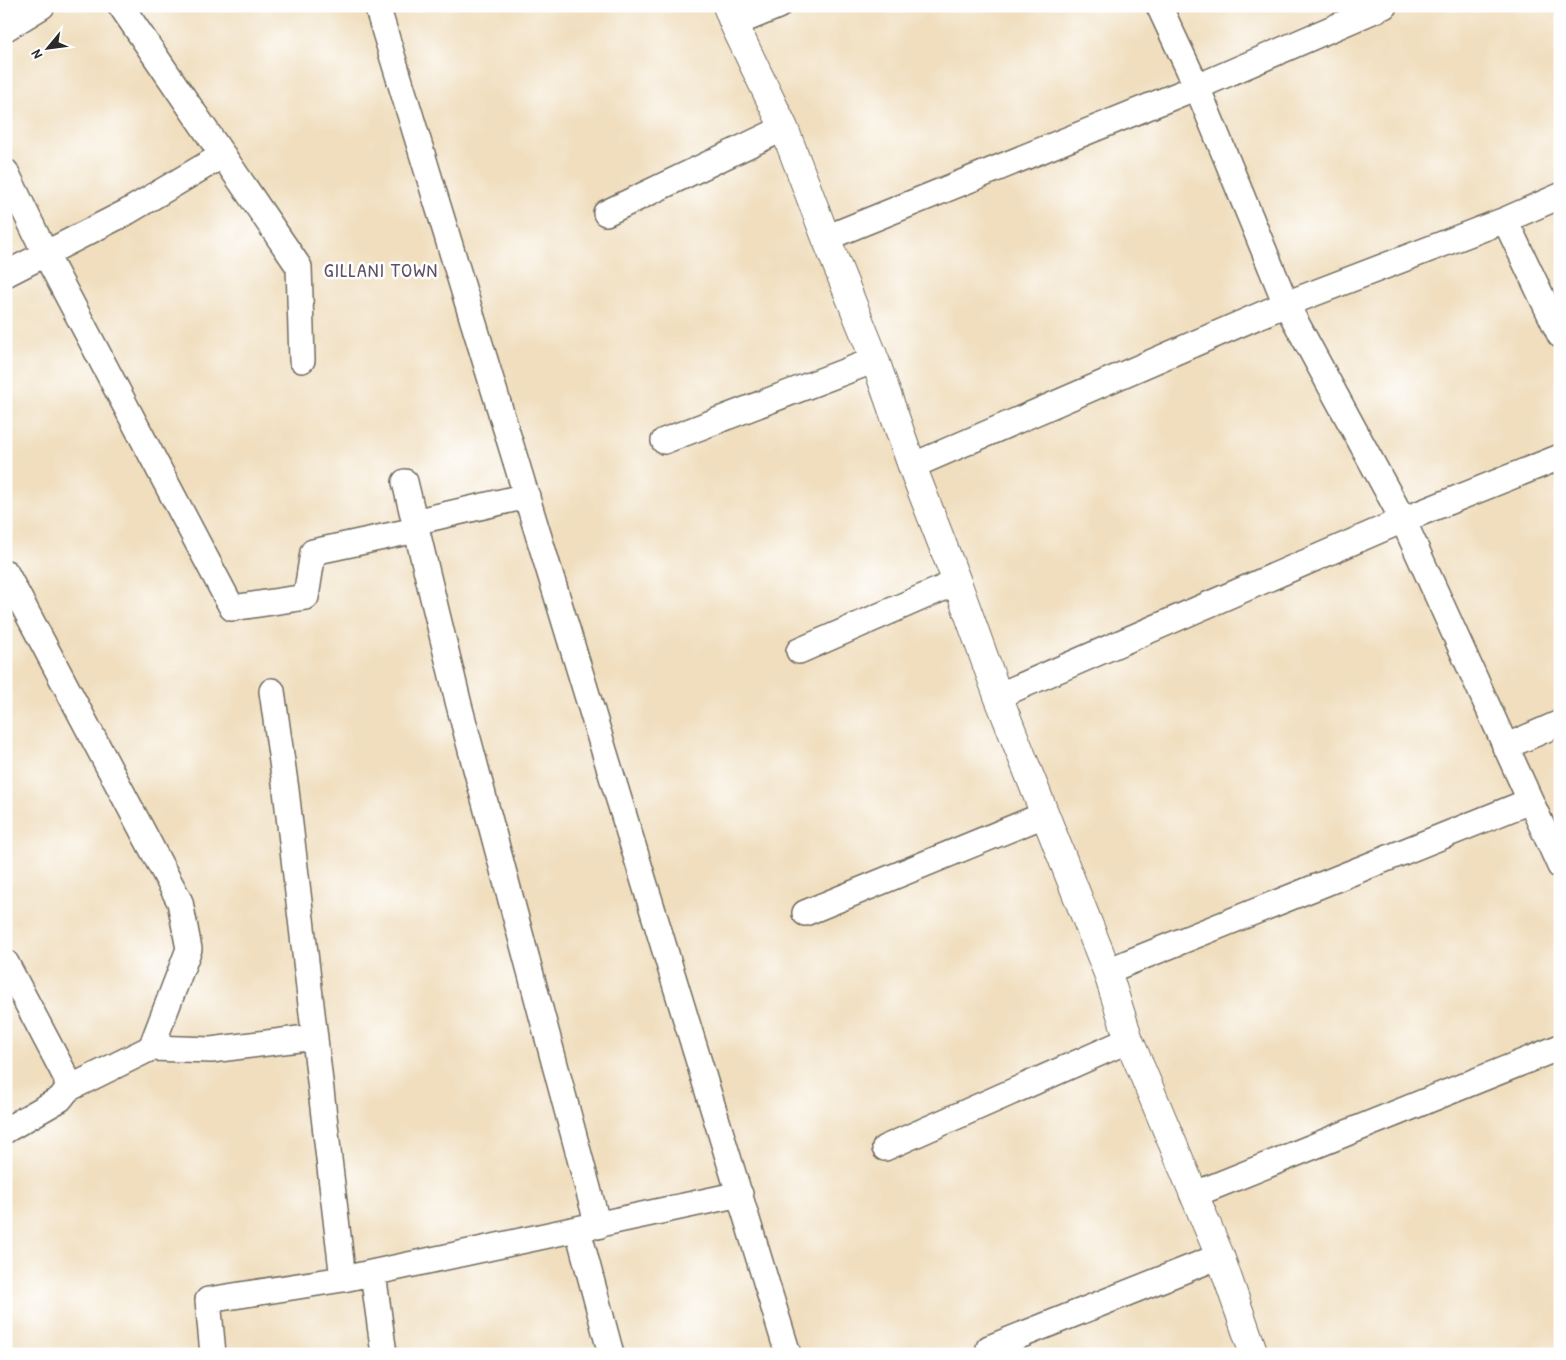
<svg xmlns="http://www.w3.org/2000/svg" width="1566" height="1360" viewBox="0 0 1566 1360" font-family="'Patrick Hand',sans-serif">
<rect width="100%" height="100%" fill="#fff"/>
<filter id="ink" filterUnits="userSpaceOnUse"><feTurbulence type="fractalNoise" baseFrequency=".02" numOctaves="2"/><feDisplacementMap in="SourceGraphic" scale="10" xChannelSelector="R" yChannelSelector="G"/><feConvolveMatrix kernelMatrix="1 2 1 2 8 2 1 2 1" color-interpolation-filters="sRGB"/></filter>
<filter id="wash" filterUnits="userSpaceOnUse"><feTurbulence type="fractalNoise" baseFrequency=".0096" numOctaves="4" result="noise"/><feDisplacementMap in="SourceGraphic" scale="20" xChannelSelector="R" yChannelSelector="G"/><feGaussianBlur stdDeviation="1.12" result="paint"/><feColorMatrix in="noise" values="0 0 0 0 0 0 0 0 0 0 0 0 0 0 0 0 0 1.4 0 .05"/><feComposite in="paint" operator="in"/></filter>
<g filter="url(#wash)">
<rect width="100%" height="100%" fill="#f0debe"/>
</g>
<g filter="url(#ink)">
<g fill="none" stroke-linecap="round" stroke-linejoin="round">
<g stroke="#706a5e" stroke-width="28">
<path id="street" d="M121,6L299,267L302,360
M377,6L788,1354
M1159,6L1197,87L1286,304L1403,520L1560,866
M734,24L778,6
M6,28L42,6
M6,172L45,253L232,608L306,597L313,552L416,530
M606,213L784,128
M1505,220L1560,335
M826,238L1197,87L1384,6
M6,274L127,212L223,155
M664,441L875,360
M912,466L1286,304L1505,220L1560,196
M405,482L459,705L598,1226
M414,522L527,496
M6,573L180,902L189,949L151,1048
M799,651L957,582
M272,691L286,790L343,1279
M998,696L1403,520L1560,457
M1505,747L1560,723
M805,913L1044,815
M6,963L66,1077L68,1089L60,1099L6,1130
M1107,971L1530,801
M68,1089L151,1048L211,1050L315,1037
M885,1148L1129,1040
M1193,1195L1560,1047
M578,1230L611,1354
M373,1273L384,1354
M989,1348L1220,1256
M213,1354L208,1300L343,1279L740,1194"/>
</g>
<g stroke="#706a5e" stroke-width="30">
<path id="secondary" d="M727,6L734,24L784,128L826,238L875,360L912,466L957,582L998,696L1107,971L1129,1040L1220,1256L1254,1354"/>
</g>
<use href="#street" stroke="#fff" stroke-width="25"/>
<use href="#secondary" stroke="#fff" stroke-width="28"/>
</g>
</g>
<g text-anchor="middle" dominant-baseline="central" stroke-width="5" stroke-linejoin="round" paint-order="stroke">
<g font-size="20" letter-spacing="1" fill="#5e5166" stroke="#fff">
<text x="381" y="269">GILLANI TOWN</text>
</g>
</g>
<rect width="1566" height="1360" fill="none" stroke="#fff" stroke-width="25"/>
<g transform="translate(48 48) rotate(241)" stroke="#ffffff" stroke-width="4" paint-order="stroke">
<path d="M0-4L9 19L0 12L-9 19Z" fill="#2b2b2b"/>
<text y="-8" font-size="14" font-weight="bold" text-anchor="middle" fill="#2b2b2b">N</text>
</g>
</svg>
